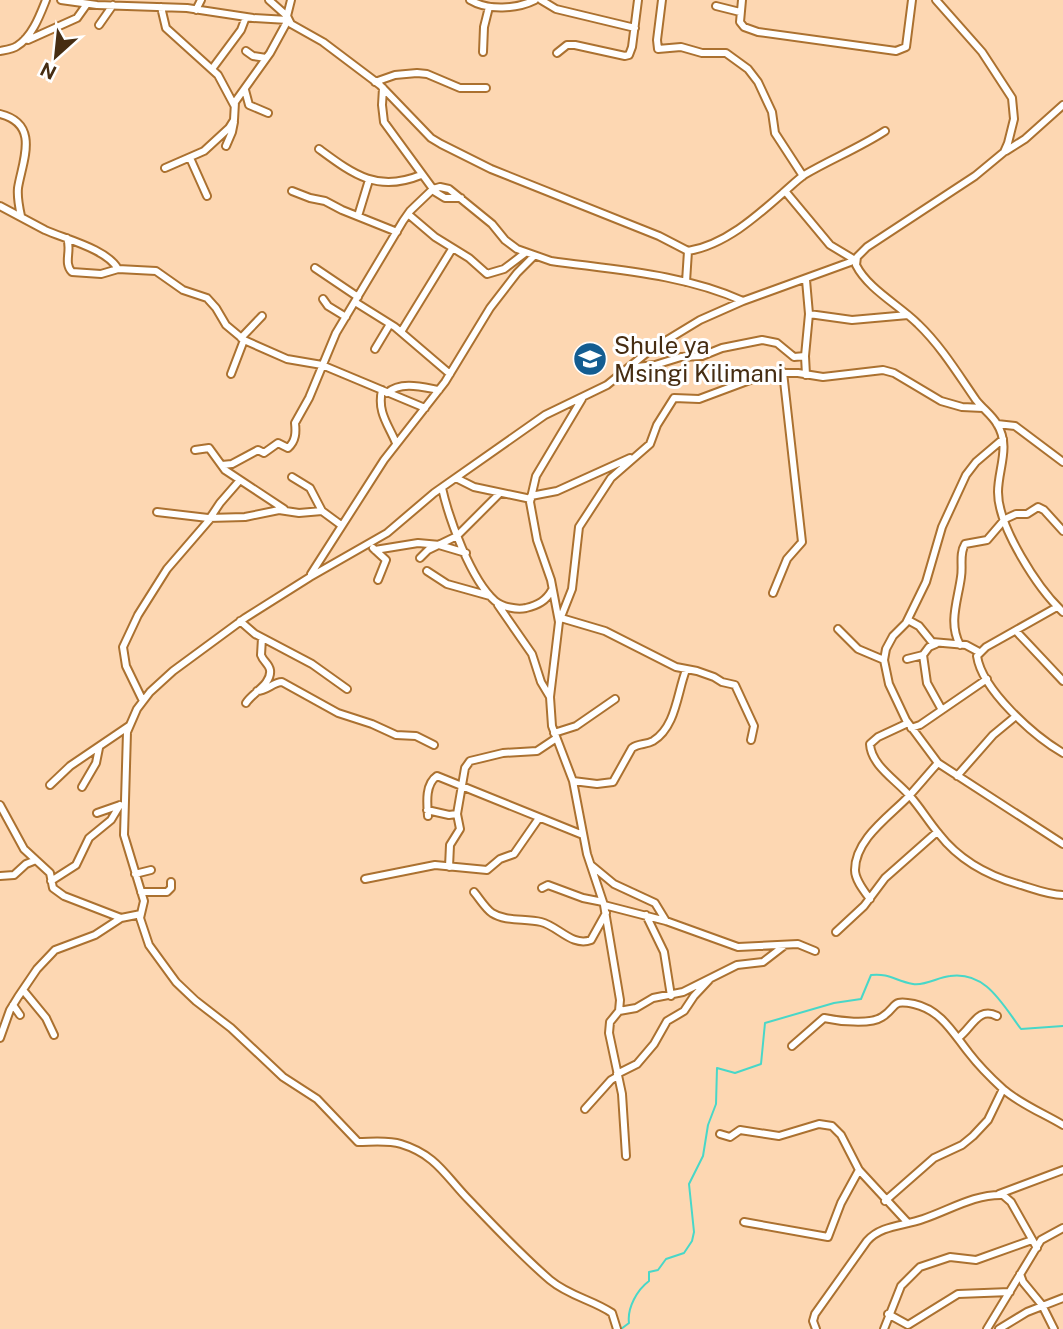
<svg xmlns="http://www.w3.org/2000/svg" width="1063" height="1329" viewBox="0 0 1063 1329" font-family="'Public Sans',sans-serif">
<rect width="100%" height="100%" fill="#fdd7b2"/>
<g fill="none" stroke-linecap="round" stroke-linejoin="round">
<path stroke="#48d7c8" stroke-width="2" d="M621,1329L629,1323C627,1308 637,1290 649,1281V1272L658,1270L666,1259L684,1253L692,1241L694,1232L689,1184L703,1156L708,1125L716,1104L717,1068L735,1073L761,1064L765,1023L834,1003L861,999L871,975C890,973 895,981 913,984C926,986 938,977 950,976C986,971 1002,1004 1021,1029L1063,1026"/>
<g stroke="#ab7130" stroke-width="10">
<path id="street" d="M61,0L97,5L187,8L253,18L288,20L270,53L235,102L234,120L229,128L204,151L165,168
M269,0L287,16
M291,0L287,16L291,24L323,42L380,85L431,138L441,144L491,169L659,236L688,251C725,245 757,216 784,192C791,186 797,180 804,175C831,159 859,148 885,131
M470,0C488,11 517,9 535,0
M541,0L556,9L635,28
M662,0L657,40L658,49L681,47L702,53H726L748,69L758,82L772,112L775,133L803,176
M742,0L740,22L744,27L758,32L896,51L906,47L912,0
M936,0L982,52L1012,98L1014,119L1008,143L1004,152L975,176L867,247L857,257L856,265C868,289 899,305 918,324C941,346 958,374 976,400C983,409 992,415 997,424C1011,446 998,469 998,492C998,527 1038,589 1063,612
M716,6L740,12
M161,7L166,28L218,75L234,105
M196,10L201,0
M99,25L113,5
M25,39L28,40L77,18L87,4
M0,51C5,50 13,49 17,46C32,37 40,15 46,0
M246,51L253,56L266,58
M483,52L484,27L489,7
M557,53L567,45H575L625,56L629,55L632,47L638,0
M212,69L241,30L246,17
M375,82L395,75L417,73L427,74L460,88H486
M383,88L382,105L384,122L433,189
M245,90L249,105L268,113
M0,114C41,124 22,162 18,188C17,198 19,207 21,216
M226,146L232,132L234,122
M319,149C353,174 377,193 421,175
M1006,151L1025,139L1063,105
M190,158L207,196
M432,190L445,198H461
M292,191L310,198L325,201L342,210L397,232
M785,191L830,245L855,260
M0,206C15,214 30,222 45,230C65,239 107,249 118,269L156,271L183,290L207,298L216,308L226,325L244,340L287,359L322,365L425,408
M408,214L435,237L469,258L487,274L504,269L525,253
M358,216L369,180
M67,238C72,250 63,263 72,272L101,274L118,269
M315,268L358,297
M806,280L809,314L805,356L806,375
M686,282L688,251
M323,299L328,306L346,317
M355,302L395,327L450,374
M809,314L852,320L908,315
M401,332L452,249
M241,338L262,316
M375,349L390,324
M628,368L655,365L681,357L702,356L722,348L762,340L777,343L794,357L805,356
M231,374L244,340
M382,390C377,412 388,424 396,443
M387,393C401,381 422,387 439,390
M582,399L536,476L530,502L537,540L551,580L559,622L550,697L552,726L573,781L587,854L604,905L620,1000L619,1011L610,1022L609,1033L622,1094L626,1156
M997,424L1015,426L1063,462
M1003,439L976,462L966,475L942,527L926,582L906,623L893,636L886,649L884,660L889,684L906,720L938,763L1063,844
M195,450L209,448L225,470L284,509
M222,465L232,464L258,450L264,453L278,443L288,448C296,441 296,432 295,423L309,398L336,333L403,221L410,211L433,189L440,187L449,189L492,224L505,240L517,249L551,261C616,270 683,274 743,301
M292,477L310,488L322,511L341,525
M456,478L474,487L531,499
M442,488C449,519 471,580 495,601C502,607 517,610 526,608C538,605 546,601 552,590
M531,496L557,491L630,458
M157,512L208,518L245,517L279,510L299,513L322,511
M210,518L220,503L240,480
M457,536L500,493
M439,545L466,553
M373,548L386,560L378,580
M375,550L418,543L440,545
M420,558L428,550L457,536
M427,571L447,584L490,596
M311,574L384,460L445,382L490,308L517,273L534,256
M773,593L787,559L802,542L783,372
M498,605L532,654L541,682L550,697
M1057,607L986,647L977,656C982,690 1034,736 1063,753
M561,618L605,631L676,667L697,671L714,677L722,682L735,685L754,726L751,740
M908,620L919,626L932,642L966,645L979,652
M240,621L255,634L312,664L347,689
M559,622L572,589L579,527L611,478L650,444L657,425L674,398L699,399L758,377L777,373H798L823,377L883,370L894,373L941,401L962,407L983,408
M838,629L858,649L884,660
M1016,631L1063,681
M960,645C948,623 958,600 961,577C963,566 959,554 965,544L987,540L1005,519L1016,514H1027L1038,507L1044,510L1063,531
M923,655L927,683L942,710
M907,659L923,655L929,647L936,644
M257,691C267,691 273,682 282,682L338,713L372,724L396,735L416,736L434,745
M143,701L126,666L123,647L138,615L167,569L211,518
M246,703C252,693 272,684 270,670C269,664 263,661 261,655L262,638
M908,723L878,737L870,744C871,765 896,780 909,795C920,807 928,821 939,834C960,861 988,876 1021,885C1034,889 1049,895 1063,895
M911,728L920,725L987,679
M554,733L576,726L615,699
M957,776L993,735L1016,716
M573,781L597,784L613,782L632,748C639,743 646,745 653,741C676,727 677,693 686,670
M50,785L70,766L129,726
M82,787L96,763L99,748
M0,805L24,849L50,873L53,888L64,896L121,918
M427,810L449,815L457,814L465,768L470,761L503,753L537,751L555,739
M97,813L120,805
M428,816C427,803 425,784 437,776L583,835
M591,865L614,884L655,903L666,921
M449,867L450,845L460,829L457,814
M135,874L151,870
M0,876L14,875L26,864L36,860
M365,879L435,865L487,870L500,859L514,854L539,818
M51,881L76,865L89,838L111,820L120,805
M542,888L548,885L583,898L603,902
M141,892H167L171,888V882
M474,892C480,899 485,908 492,913C506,922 525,918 541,922C558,926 572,947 591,940L606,913
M870,899C864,891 855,880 855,870C855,839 890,816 909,796C919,785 928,774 938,763
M604,905L666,921L738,947L798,944L815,951
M646,915L664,952L671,996
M836,932L864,906L885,878L937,832
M23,990L46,1018L54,1035
M13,1005L20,1015
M619,1011L636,1008L653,998L683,992L737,965L763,962L785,945
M0,1038L10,1010L18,997L37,969L55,950L95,935L121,918L141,914
M958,1038C972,1028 978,1006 997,1016
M792,1046L824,1018C838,1021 870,1025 882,1017C898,1007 890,999 914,1004C941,1010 953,1033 969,1053C979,1066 991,1078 1003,1089C1020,1104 1043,1113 1063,1125
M617,1074L637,1064L654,1044L667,1021L684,1011L694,996L709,980
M585,1109L611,1080L618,1076
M720,1134L730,1137L740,1130L779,1136L819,1124L832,1126L841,1135L859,1170L908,1223
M999,1194L1063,1170
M885,1201L934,1158L962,1145L973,1136L988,1120L1003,1089
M744,1222L828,1237L841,1203L859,1170
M1020,1274L1023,1282L1042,1305L1054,1329
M888,1314L908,1325L958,1294L1010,1292
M617,1329L612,1313C593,1300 569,1296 550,1280C522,1256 496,1228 470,1201C446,1177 437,1155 401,1144C388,1140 372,1142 358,1142L317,1099L283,1077L231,1028L196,1001L176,982L149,945L140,918L144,901L124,835L127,732L137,709L150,692L173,671L245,618L310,577L387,533L434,493L545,415L607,385L649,351L700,320L743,301L856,260
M816,1329L813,1321L815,1314L867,1241C881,1225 904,1226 923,1219C950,1210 974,1194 1003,1195L1011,1202L1037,1248
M884,1329L901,1286L920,1267L950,1257L976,1260L1032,1240
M987,1329L1041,1240L1063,1228
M999,1329L1027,1312L1063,1298"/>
</g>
<use href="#street" stroke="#fff" stroke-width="6"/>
</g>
<defs>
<g id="school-disc" transform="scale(1.75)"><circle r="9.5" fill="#145d91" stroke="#fff"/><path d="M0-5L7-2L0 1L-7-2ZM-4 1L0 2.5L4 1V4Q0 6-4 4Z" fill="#fff"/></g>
</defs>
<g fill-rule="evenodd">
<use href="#school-disc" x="590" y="359"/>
</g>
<g text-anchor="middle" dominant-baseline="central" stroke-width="6" stroke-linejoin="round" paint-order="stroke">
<g font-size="24" fill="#462d12" stroke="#fff" text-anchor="start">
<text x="614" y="345">Shule ya<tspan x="614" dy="28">Msingi Kilimani</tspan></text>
</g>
</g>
<g transform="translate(56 56) rotate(207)" stroke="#ffffff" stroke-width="5" paint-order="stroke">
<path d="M0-5L12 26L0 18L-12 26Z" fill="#462d12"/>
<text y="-10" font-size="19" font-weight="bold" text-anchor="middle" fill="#462d12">N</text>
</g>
</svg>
